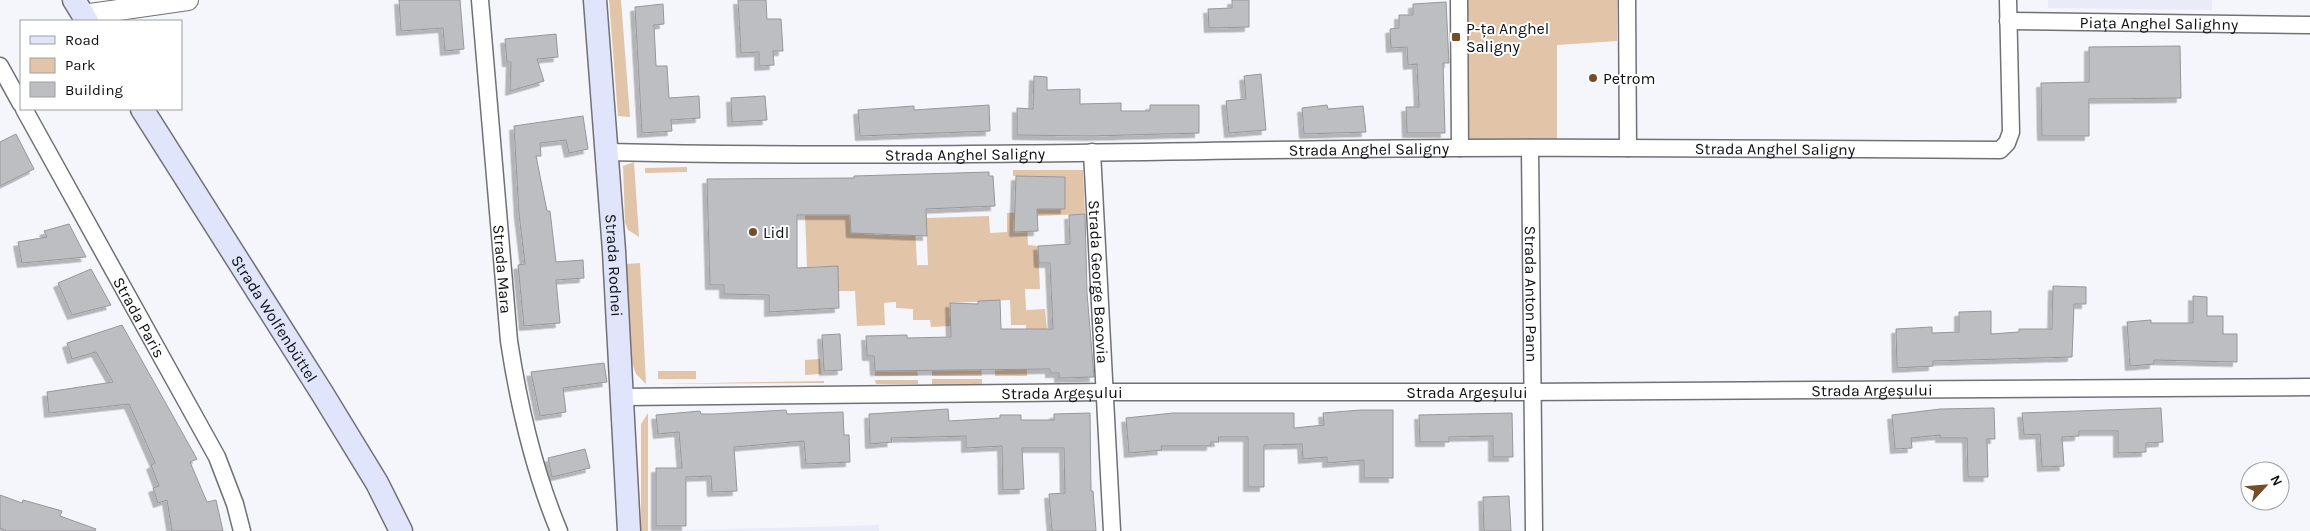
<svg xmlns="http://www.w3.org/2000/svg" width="2310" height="531" viewBox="0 0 2310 531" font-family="Karla,sans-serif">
<defs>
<filter id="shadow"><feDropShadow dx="-4.5" dy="4.5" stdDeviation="0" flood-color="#0004"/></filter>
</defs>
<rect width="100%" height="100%" fill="#f5f6fb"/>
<path fill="#e9ecf8" d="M2048,0H2212V10L2048,8Z
M879,525V531H655Z"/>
<path fill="#e2c4a9" d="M609,0H621L630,117L618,116Z
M1463,0H1617V41L1557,45V140L1463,139Z
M634,162L639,237L628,230L625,222L623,166Z
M687,167V172L645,173V168Z
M1013,170H1083L1085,214L1037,216V209L1065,177L1013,176Z
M875,212V235H899L915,225L917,265H928L926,218L989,216L990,233L1007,232V213L1026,212L1028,245L1038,246L1040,289H1025L1026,310L1045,309L1047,329H1026V325H1011L1010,300L951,303V326L931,327L930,320H913V309L896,308V302L884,303L885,325L857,326L855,291H839L838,266L807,267L805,215H850Z
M640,263L646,384L636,374L632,363L626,264Z
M820,359L821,374L805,375V360Z
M981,369L982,376H932V371Z
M1027,369V376H995V370Z
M917,370L918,376H875V371Z
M658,371H696V379H658Z
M932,379H982V385H932Z
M875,380H918V384H876Z
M824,381V383L654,384Z
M648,413V531H641V424Z"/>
<path fill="#bdbec2" stroke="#96979b" filter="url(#shadow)" d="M399,0H460L464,49L445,51L443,28L401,31Z
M738,0H766L767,19H781L783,51H773L774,65L759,66V52L741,53Z
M1232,0H1249V27L1209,28L1208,9L1232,8Z
M1446,2L1449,63H1443L1445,133H1407L1406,107H1419L1417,64L1408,65L1407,47L1391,48L1390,29L1399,28V15H1413V4Z
M663,4L664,24L654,25L656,66H667L669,98L699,96L700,118L671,120L672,131L642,133L635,7Z
M556,34L558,57L537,59L544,81L510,91L511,62H507L505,39Z
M2180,46L2181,98L2089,99V136H2042L2041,83L2089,82V47Z
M1261,74L1266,130L1229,133L1226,101L1246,99L1244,76Z
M1034,76L1047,77V90L1080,89V104L1121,103V111H1150V105H1199V133L1091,136L1017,135V108L1033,109Z
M765,96L767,120L732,122L731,98Z
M989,105L990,131L860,136L858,110L914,106V110Z
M1327,105L1328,109L1363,106L1366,132L1304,134L1302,108Z
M583,116L588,149L569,153L566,140L540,143L541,156H536L547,211H550L556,262L583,260L584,278L556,280L560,323L524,326L518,265L525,264L519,214L514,126Z
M16,134L34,169L0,186V142Z
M989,172V176H993L995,206L926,209L927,236L851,233L850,215H797V268L838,266L839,308L769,312V295L724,294V285H710L707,179L854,178V176Z
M1016,176L1065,177V209H1037L1038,231L1014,232Z
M1085,214L1087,293L1094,377L1059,378V373H1050V369L875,371L874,356H867L866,336L907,335V338L951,337L950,303L978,304V301L1000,300L1001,329H1053L1050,263H1039L1038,246L1070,244L1069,215Z
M69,224L86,257L22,263L18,242L47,237L44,231Z
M91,269L111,305L72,315L58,283Z
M2053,286L2086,287V304H2074L2072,357L1933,361V366L1897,368L1896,329L1932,327V333L1959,332V312L1991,311V334L2019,332V329H2052Z
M2193,296L2207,297V316H2223V334H2237V362L2154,360V364L2130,366L2127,322L2151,320V323H2193Z
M122,325L197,459L190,462L207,502L216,500L223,531H172L167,500L158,503L153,488L159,486L151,465L155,463L129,404L49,413L47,392L113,382L96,352L72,359L67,343Z
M840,334L842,370L824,371L822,335Z
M604,363L607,382L563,388L566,412L540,416L531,372Z
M1994,408L1995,439H1987L1988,477H1968L1967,438H1940V435L1911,438L1912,448L1895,449L1892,415L1940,409Z
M2161,408L2163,442L2146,443V452L2118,453V431H2079V436L2062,437L2064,466L2042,467L2040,434L2024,435L2022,413Z
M948,409L949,421L1000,418V415H1021V420H1054V414L1090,413L1091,491H1093L1096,531H1052L1049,494L1065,493L1064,448H1022L1024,489L1003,490L1002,446L966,448V436L891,438L892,442L870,444L869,414Z
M786,410L787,414L843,412L844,435H849L850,462L806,464L804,441L734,447L737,491L712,492L711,476L686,477V526H656V468H682L679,432L658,434L656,415L700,411L701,414H715Z
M1361,410H1393V478H1364V460L1327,463V457L1303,459L1302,444L1264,445V487H1248V437H1218L1219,442H1211V446H1161L1162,450L1129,453L1126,418L1173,413H1294V428L1324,425L1323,413Z
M1512,413L1513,457H1493V436L1449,437V442H1420L1419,415Z
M585,449L590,468L552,477L548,458Z
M0,495L22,503L23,500L62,511L60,516L96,529L95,531H7L0,528Z
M1509,496L1511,531H1484L1483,497Z"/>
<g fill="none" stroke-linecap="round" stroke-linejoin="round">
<g stroke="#707175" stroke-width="19">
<g id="minor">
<path id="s1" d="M480,0L509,341C519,407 533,469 559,531"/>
<path d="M1459,0L1460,148"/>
<path d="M1627,0L1628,148"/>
<path id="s2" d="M2008,21L2310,25"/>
<path d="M0,66L21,104"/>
<path id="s3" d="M24,109L217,457L235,504L242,531"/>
<path id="s4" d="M1530,148L1534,531"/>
<path id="s5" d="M607,152C889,159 1171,150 1454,148C1636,147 1818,149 2000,150L2007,143L2011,132L2008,0"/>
<path id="s6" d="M1092,152L1112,531"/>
<path id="s7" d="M623,397L1105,392H1519L2310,387"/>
</g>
</g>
<g stroke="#707175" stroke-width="22">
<path id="tertiary" d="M83,15L188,0"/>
</g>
<g stroke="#707175" stroke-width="25">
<g id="secondary">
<path d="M74,0L87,21"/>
<path id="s8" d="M595,0L614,251L629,531"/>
<path id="s9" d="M142,109L322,393L377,483L401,531"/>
</g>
</g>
<use href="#minor" stroke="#fff" stroke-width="16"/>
<use href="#tertiary" stroke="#fff" stroke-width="20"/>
<use href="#secondary" stroke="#e0e5fc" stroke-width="22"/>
</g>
<g fill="#734e29" stroke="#fff" stroke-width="2">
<rect x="1451" y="32" width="10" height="10" rx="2.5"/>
<circle cx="1593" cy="78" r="5"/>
<circle cx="753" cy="232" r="5"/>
</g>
<g text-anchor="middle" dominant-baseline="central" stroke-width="4" stroke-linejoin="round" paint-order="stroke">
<g font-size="16" fill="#0d0e0f" stroke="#fff">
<text stroke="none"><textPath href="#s2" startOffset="151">Piața Anghel Salighny</textPath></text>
<text stroke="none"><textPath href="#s5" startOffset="762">Strada Anghel Saligny</textPath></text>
<text stroke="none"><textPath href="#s5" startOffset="1168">Strada Anghel Saligny</textPath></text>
<text stroke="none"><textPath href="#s5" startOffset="358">Strada Anghel Saligny</textPath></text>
<text stroke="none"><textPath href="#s8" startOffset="266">Strada Rodnei</textPath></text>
<text stroke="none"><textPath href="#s1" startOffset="270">Strada Mara</textPath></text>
<text stroke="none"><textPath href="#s6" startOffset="130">Strada George Bacovia</textPath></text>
<text stroke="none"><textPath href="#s4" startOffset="146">Strada Anton Pann</textPath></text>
<text stroke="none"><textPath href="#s3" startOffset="238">Strada Paris</textPath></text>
<text stroke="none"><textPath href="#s9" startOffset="248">Strada Wolfenbüttel</textPath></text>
<text stroke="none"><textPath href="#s7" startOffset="1249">Strada Argeșului</textPath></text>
<text stroke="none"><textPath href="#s7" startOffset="844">Strada Argeșului</textPath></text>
<text stroke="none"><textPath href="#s7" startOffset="439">Strada Argeșului</textPath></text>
</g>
<g font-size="16" fill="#0d0e0f" stroke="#fff" text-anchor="start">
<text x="1466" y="28">P-ța Anghel<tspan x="1466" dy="18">Saligny</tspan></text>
<text x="1603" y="78">Petrom</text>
<text x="763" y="232">Lidl</text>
</g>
</g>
<rect x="20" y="20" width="162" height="90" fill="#ffffff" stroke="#9e9f9f"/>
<rect x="30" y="36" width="25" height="8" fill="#e0e5fc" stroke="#9e9f9f"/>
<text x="65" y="45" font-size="15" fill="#0d0e0f">Road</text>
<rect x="30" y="58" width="25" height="15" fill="#e2c4a9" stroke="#9e9f9f"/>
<text x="65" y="70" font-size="15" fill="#0d0e0f">Park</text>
<rect x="30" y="82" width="25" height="15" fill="#bdbec2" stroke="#9e9f9f"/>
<text x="65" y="95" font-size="15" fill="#0d0e0f">Building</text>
<g transform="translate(2265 486) rotate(64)"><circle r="24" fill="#ffffff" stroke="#9e9f9f"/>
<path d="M0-4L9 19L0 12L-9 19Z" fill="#734e29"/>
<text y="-8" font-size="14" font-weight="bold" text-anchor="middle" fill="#0d0e0f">N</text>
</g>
</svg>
